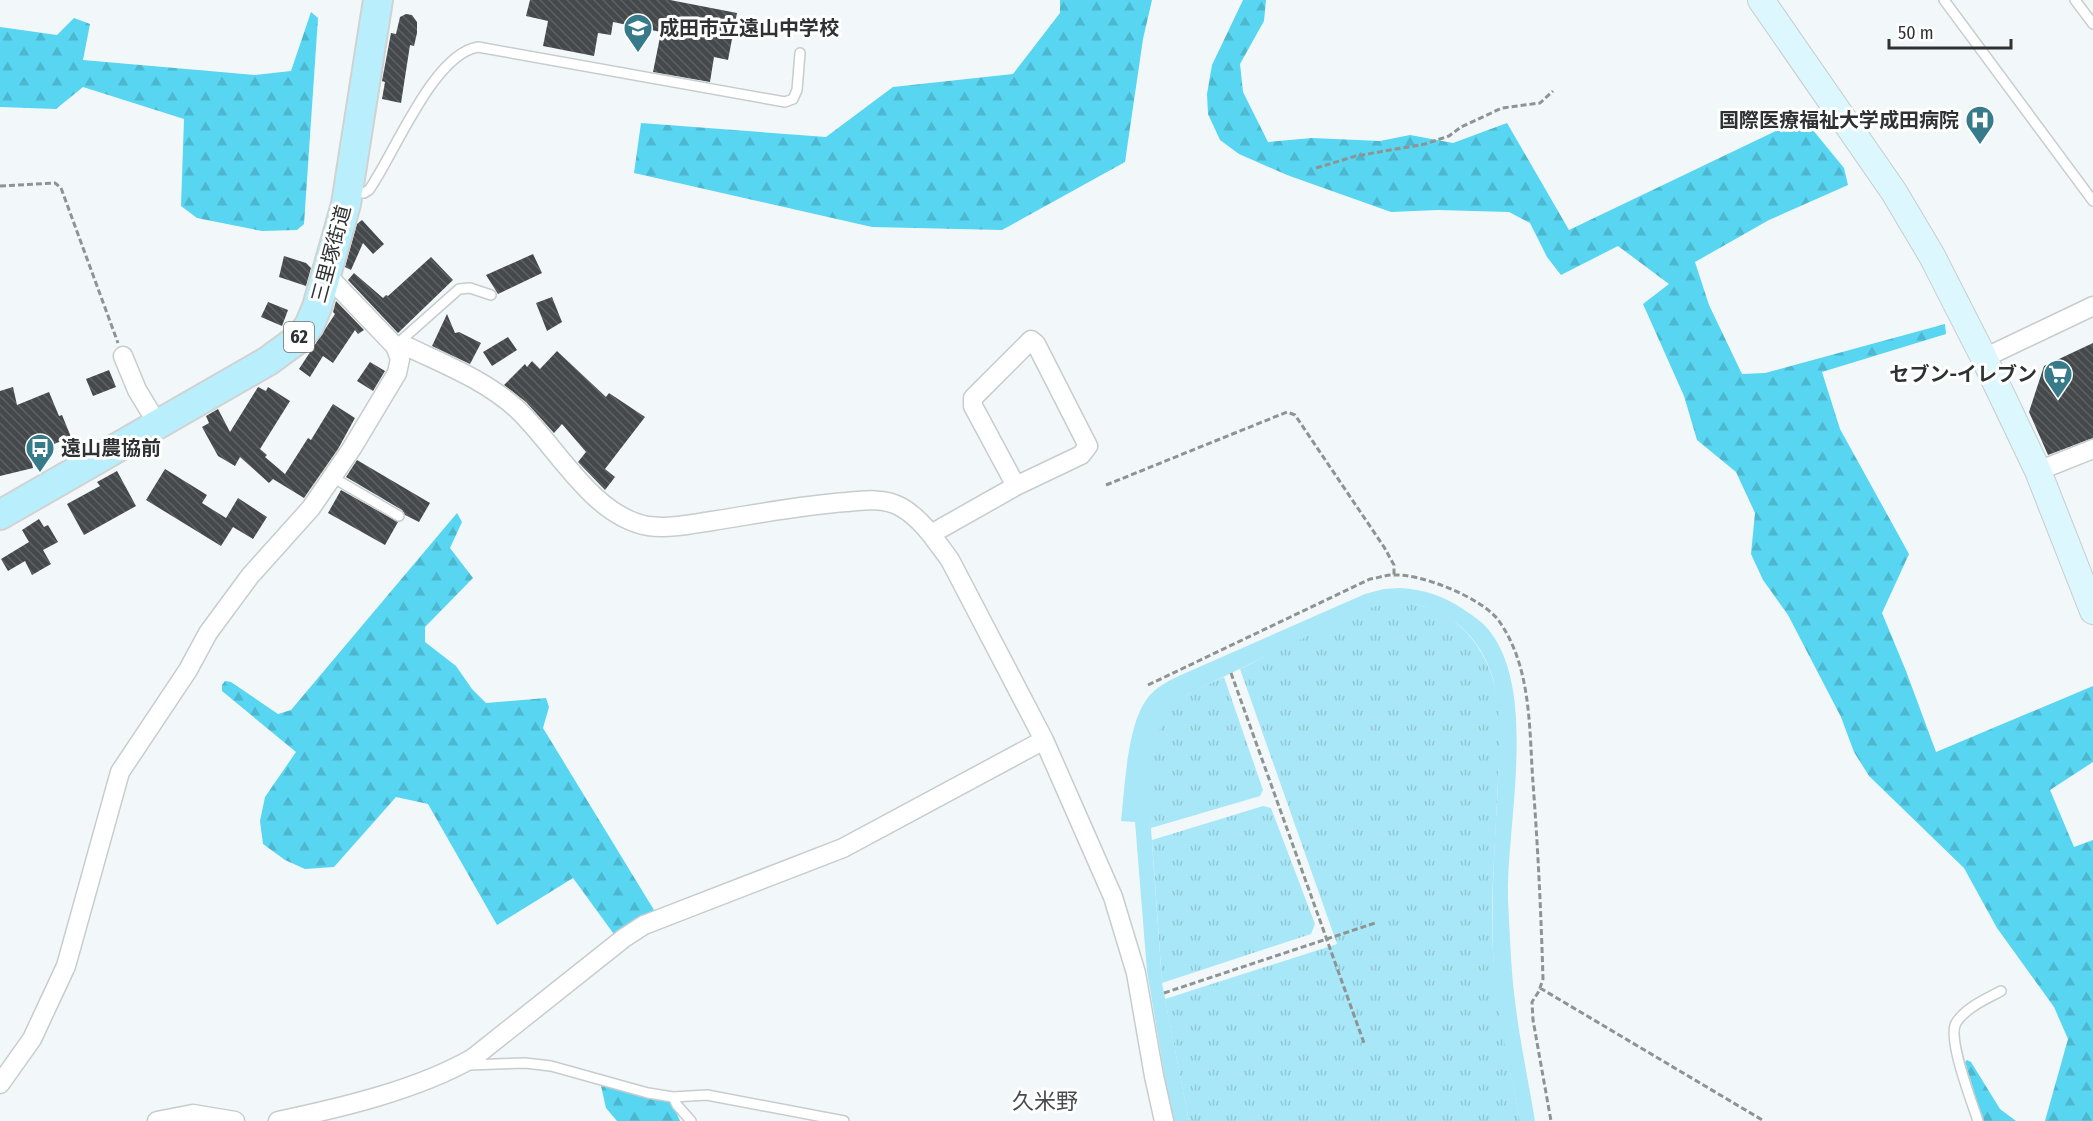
<svg xmlns="http://www.w3.org/2000/svg" width="2093" height="1121" viewBox="0 0 2093 1121" font-family="'Fira Sans Condensed','Noto Sans JP',sans-serif">
<defs>
<pattern id="grass-tufts" width="24" height="20" patternUnits="userSpaceOnUse" patternTransform="scale(1.5)"><rect width="24" height="20" fill="#a8e7f7"/><path d="M3 7l-1-3M5 7V3M7 7l1-3M15 17l-1-3M17 17v-4M19 17l1-3" fill="none" stroke="#91c7d4"/></pattern>
<pattern id="forest-firs" width="22" height="20" patternUnits="userSpaceOnUse" patternTransform="scale(1.5)"><rect width="22" height="20" fill="#57d5f1"/><path d="M5 1l3.5 6h-7zM16 11l3.5 6h-7z" fill="#4cb7cf"/></pattern>
<pattern id="building-back-hatch" width="6" height="6" patternUnits="userSpaceOnUse" patternTransform="scale(1.5)"><rect width="6" height="6" fill="#45494b"/><path d="M-1 5l2 2M0 0l6 6M5-1l2 2" fill="none" stroke="#5e6163"/></pattern>
</defs>
<rect width="100%" height="100%" fill="#f2f8f9"/>
<path fill="url(#grass-tufts)" d="M1393,601C1463,605 1498,657 1500,724C1501,749 1498,775 1497,801C1495,851 1490,901 1493,951C1497,1008 1509,1065 1520,1121H1189L1165,999L1337,944L1240,669C1287,646 1343,612 1393,601Z
M1224,677L1263,790L1260,796L1151,828C1152,788 1143,729 1179,700C1192,690 1209,684 1224,677Z
M1263,806L1271,808L1315,924L1311,934L1162,983L1152,840Z"/>
<path fill="url(#forest-firs)" d="M1060,0H1152L1143,39L1125,162L1002,230L872,227L634,173L641,123L826,137L893,87L1013,74L1060,13Z
M1243,0H1266L1264,21L1240,64L1243,92L1268,142L1312,138L1380,141L1410,135L1453,143L1507,123L1569,230L1803,118L1844,168L1848,185L1769,220L1695,262L1709,305L1742,374L1765,373L1945,324L1946,334L1822,372L1840,429L1909,554L1882,613L1906,671L1936,752L2093,686V762L2050,790L2074,847L2093,840V1121H2045L2068,1039L2054,1007L1997,928L1964,868L1869,776L1854,752L1841,717L1788,615L1763,580L1751,554L1755,513L1736,472L1697,440L1684,396L1643,304L1669,284L1618,246L1561,275L1547,257L1530,223L1509,212L1438,210L1391,212L1287,175L1239,154L1220,140L1208,114L1207,94L1212,65Z
M311,12L318,18L304,224L297,230L262,231L197,218L181,206L184,119L83,87L56,109L0,107V27L57,35L74,18L90,24L83,60L255,75L291,71Z
M457,513L462,522L450,548L473,578L425,627V642L456,666L472,689L486,703L546,698L549,707L543,728L657,915L616,937L573,878L497,925L428,804L396,797L334,867L305,869L285,860L263,844L260,821L265,797L296,752L222,691V685L225,681L231,682L278,714L291,710Z
M1967,1060L1971,1062L2000,1109L2016,1121H1983L1965,1062Z
M601,1086L670,1098L680,1121H617L606,1108Z"/>
<path fill="#a8e7f7" d="M1400,588C1423,589 1444,596 1463,609C1472,615 1481,621 1488,629C1539,690 1506,826 1508,900C1510,937 1511,973 1516,1009C1521,1047 1529,1084 1535,1121H1520C1509,1065 1495,1008 1493,951C1491,895 1495,839 1498,783C1499,748 1502,714 1493,679C1485,651 1468,627 1441,614C1407,596 1385,601 1351,615L1188,694L1177,702L1167,714L1156,738L1153,755L1151,828L1162,983L1189,1121H1172L1147,971L1135,822L1121,821C1125,787 1127,720 1150,695C1161,683 1177,677 1190,671L1365,594L1384,589Z"/>
<path fill="url(#building-back-hatch)" d="M530,0H670L737,13L728,60L714,57L710,82L653,72L661,32L613,22L611,35L598,33L594,56L543,46L548,21L526,16Z
M406,14L412,15L417,22V33L414,46L410,45L401,103L382,99L385,82L382,81L391,33L396,34L400,17Z
M362,220L384,244L373,254L363,243L351,270L345,267L357,224Z
M533,254L542,273L498,294L486,275Z
M284,256L306,263L311,268L306,286L279,277Z
M431,257L453,280L398,333L348,280L354,273L383,298L386,295L388,296Z
M552,297L562,322L547,331L536,303Z
M336,301L364,330L358,334L355,330L333,363L323,356L310,377L299,369L335,314L333,312Z
M268,302L288,310L282,326L261,317Z
M447,314L455,333L459,332L481,343L470,364L432,346Z
M508,337L517,350L492,366L483,352Z
M2093,343V438L2048,455L2029,412L2044,366Z
M557,351L606,397L609,393L645,417L605,469L615,477L605,490L578,462L586,452L562,424L554,433L526,402L504,385L525,364L527,367L532,361L540,369Z
M370,362L385,371L373,391L357,381Z
M109,370L116,387L93,396L86,379Z
M13,387L17,405L49,392L59,416L62,415L71,437L30,454L33,468L0,476V391Z
M258,387L266,391L268,387L290,401L260,449L267,455L265,457L285,474L308,438L311,440L333,404L355,418L338,449L304,498L273,479L269,483L240,457L235,466L218,456L202,427L209,423L206,416L218,409L230,432Z
M357,460L430,503L419,522L405,515L402,510L346,477Z
M165,469L207,495L202,503L226,518L238,498L267,517L253,539L233,527L221,546L146,500Z
M117,471L136,506L84,535L67,504L100,486L97,482Z
M341,490L398,522L385,545L328,513Z
M39,519L44,527L48,525L58,542L43,550L51,564L32,575L25,561L8,571L1,559L29,542L22,530Z"/>
<g fill="none" stroke-linecap="round" stroke-linejoin="round">
<g stroke="#c7ccce" stroke-width="12">
<path id="lane" d="M1944,0L2093,201
M2075,0L2093,24
M352,198L359,192L364,193L369,190C394,155 433,54 478,47L785,102L793,99L797,90L800,53
M397,344L459,289L470,288L491,295
M332,477L399,516
M469,1065L525,1063L551,1066L648,1093L673,1097L707,1095L844,1121
M673,1097L677,1105L691,1121
M1978,1121C1972,1102 1947,1039 1956,1023C1965,1008 1986,999 2001,991"/>
</g>
<g stroke="#c7ccce" stroke-width="21">
<path id="street" d="M395,346L408,347C446,365 487,381 518,410C557,447 592,516 648,526C669,529 692,524 712,521C757,514 802,505 847,502C865,500 885,498 901,507C922,519 936,541 950,560L1044,740L1113,897L1136,973L1154,1076L1164,1121
M123,356L137,390L157,423
M1984,358L2093,306
M2038,471L2093,449
M931,534L1016,486L1081,455L1088,446L1036,344L1031,340L973,398V406L1016,486
M0,1084L32,1039L66,966L120,772L188,670L208,633L250,576L311,508L352,448L397,373L400,359L395,346L326,274
M157,1121L193,1114L235,1121
M278,1121C340,1108 417,1090 473,1058L624,938L644,925L843,848L1044,740"/>
</g>
<g stroke="#c7ccce" stroke-width="28">
<path id="secondary" d="M1761,0L1894,192L1932,256L1984,358L2038,471L2093,611"/>
</g>
<g stroke="#d1d2d2" stroke-width="32">
<path id="primary" d="M0,515L268,361L298,339L309,326L317,307L346,204L378,0"/>
</g>
<path stroke="#8e9393" stroke-width="3" stroke-dasharray="6 3" stroke-linecap="butt" d="M1316,168L1356,156L1425,144L1449,136L1461,127L1502,108L1540,103L1553,91
M0,186L55,183L61,188L118,343
M1106,485L1287,412L1295,415L1384,547L1394,565V575
M1231,673L1364,1043
M1148,685L1370,579C1378,578 1385,575 1393,575C1420,573 1483,598 1499,621C1532,668 1529,729 1533,783C1538,848 1541,913 1543,979L1539,991L1532,1002L1533,1020L1551,1121
M1540,988L1764,1121
M1164,993L1375,923"/>
<use href="#lane" stroke="#fff" stroke-width="9"/>
<use href="#street" stroke="#fff" stroke-width="18"/>
<use href="#secondary" stroke="#dcf7fe" stroke-width="26"/>
<use href="#primary" stroke="#b9effc" stroke-width="28"/>
</g>
<defs>
<g id="school-pin" transform="scale(1.5)"><path d="M0 17L-7.5 6A9.5 9.5 0 1 1 7.5 6Z" fill="#377b8a" stroke="#fff"/><path d="M0-5L7-2L0 1L-7-2ZM-4 1L0 2.5L4 1V4Q0 6-4 4Z" fill="#fff"/></g>
<g id="hospital-pin" transform="scale(1.5)"><path d="M0 17L-7.5 6A9.5 9.5 0 1 1 7.5 6Z" fill="#377b8a" stroke="#fff"/><path d="M-5-5h3v3.5h4V-5h3V5h-3V1.5h-4V5h-3Z" fill="#fff"/></g>
<g id="supermarket-pin" transform="scale(1.5)"><path d="M0 17L-7.5 6A9.5 9.5 0 1 1 7.5 6Z" fill="#377b8a" stroke="#fff"/><path d="M-6-5.5h2.5l.6 2H6L4.5 2H-2.5L-4.4-4H-6ZM-1.5 3.2a1.3 1.3 0 1 0 .1 0ZM3 3.2a1.3 1.3 0 1 0 .1 0Z" fill="#fff"/></g>
<g id="bus-pin" transform="scale(1.5)"><path d="M0 17L-7.5 6A9.5 9.5 0 1 1 7.5 6Z" fill="#377b8a" stroke="#fff"/><path d="M-5-6H5V4H4V6H2V4H-2V6H-4V4H-5ZM-3.5-4V0h7V-4ZM-3.5 1.2v1.5H-2V1.2ZM2 1.2v1.5H3.5V1.2Z" fill="#fff"/></g>
</defs>
<g fill-rule="evenodd">
<use href="#school-pin" x="638" y="28"/>
<use href="#hospital-pin" x="1980" y="120"/>
<use href="#supermarket-pin" x="2058" y="374"/>
<use href="#bus-pin" x="40" y="448"/>
</g>
<g text-anchor="middle" dominant-baseline="central" stroke-width="6" stroke-linejoin="round" paint-order="stroke">
<rect fill="#fff" stroke="#6d7070" stroke-width="1.5" x="284" y="322" width="30" height="30" rx="4.5"/>
<g font-size="18" font-weight="bold" fill="#2f3232">
<text x="299" y="337">62</text>
</g>
<g font-size="20" font-weight="bold" fill="#2f3232" stroke="#fff" text-anchor="start">
<text x="659" y="28">成田市立遠山中学校</text>
<text x="1959" y="120" text-anchor="end">国際医療福祉大学成田病院</text>
<text x="2037" y="374" text-anchor="end">セブン-イレブン</text>
<text x="61" y="448">遠山農協前</text>
</g>
<g font-size="20" fill="#2f3232" stroke="#fff">
<text transform="translate(331 254) rotate(-75)">三里塚街道</text>
</g>
<g font-size="22" fill="#484d4e" stroke="#fff">
<text x="1045" y="1101">久米野</text>
</g>
</g>
<path d="M1889 39v9h122v-9" fill="none" stroke="#2f3232" stroke-width="3"/>
<text x="1898" y="39" font-size="18" fill="#2f3232" stroke="#ffffff" stroke-width="4.5" paint-order="stroke">50 m</text>
</svg>
